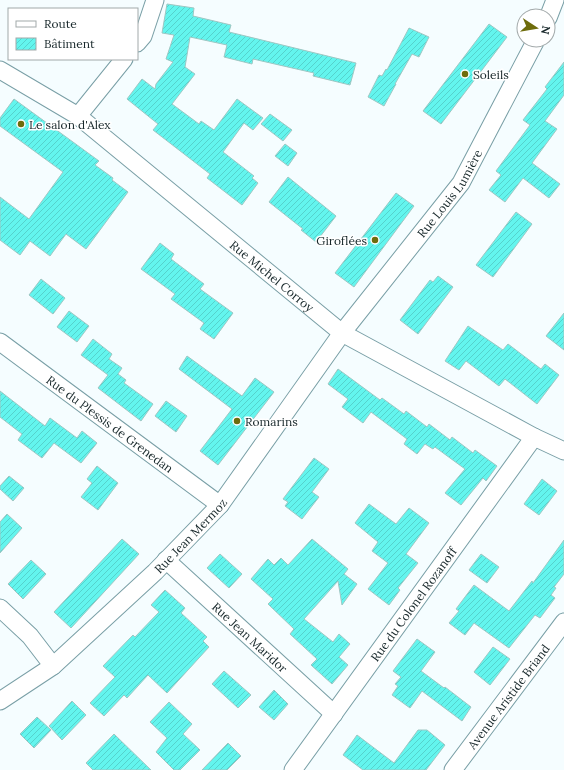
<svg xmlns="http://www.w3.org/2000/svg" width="564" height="770" viewBox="0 0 564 770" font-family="Lora,serif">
<defs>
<pattern id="building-hatch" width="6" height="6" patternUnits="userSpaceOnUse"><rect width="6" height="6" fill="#63f5ee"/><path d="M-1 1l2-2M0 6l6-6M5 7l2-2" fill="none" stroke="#55d2cc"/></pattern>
</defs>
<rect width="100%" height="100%" fill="#f5fdff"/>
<path fill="url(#building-hatch)" stroke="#9ec7c3" d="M167,4L194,8L193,16L231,25L229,32L356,63L350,85L313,76L314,73L253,59L252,64L224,57L227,45L190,37L185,67L195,74L172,104L199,124L201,121L214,130L237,99L263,118L253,130L244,123L223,152L254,176L252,178L258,183L242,205L207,178L210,174L153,130L158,124L127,99L142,79L155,89L156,84L173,62L166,59L174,35L162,33Z
M489,24L507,37L441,124L423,111Z
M409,28L429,37L419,57L412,54L395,84H396L384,106L368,97L379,75L382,76L386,69L387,70Z
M564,62V95L545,121L557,129L532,163L560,184L549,198L523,178L505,202L489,190L501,175L496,171L530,125L523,120L547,89L545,87Z
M14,99L99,161L95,165L113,178L112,180L128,192L86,249L66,234L50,256L30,241L20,255L0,240V197L29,219L63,172L0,126V118Z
M270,114L292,130L283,141L261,124Z
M285,144L297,153L288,166L275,156Z
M288,177L336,216L316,242L301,230L303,229L269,202Z
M396,193L414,206L354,287L335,273Z
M516,212L532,224L493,277L476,265Z
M160,243L174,254L171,259L204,284L200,289L233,313L214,339L200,329L204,323L171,299L175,294L141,269Z
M438,276L453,287L418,334L400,320L430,280L433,282Z
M41,279L65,298L53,314L29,295Z
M69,311L89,326L77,342L57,327Z
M564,313V350L546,336Z
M468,326L503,350L508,344L541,369L545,364L559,375L537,404L505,379L499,386L466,361L459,370L445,361Z
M93,339L112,354L109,359L122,368L118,374L126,380L124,383L153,404L141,421L98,388L108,375L81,355Z
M187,356L242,396L255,378L274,392L218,465L200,451L232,409L179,369Z
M338,369L380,400L382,398L404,414L406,411L427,427L429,424L450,440L452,437L473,453L475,450L497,466L486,481L483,478L461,505L445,493L465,469L435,447L433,449L425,444L417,454L404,444L407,439L371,412L363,423L342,407L348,399L328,384Z
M0,391L45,426L50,418L77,438L82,431L97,443L81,463L54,443L42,458L18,440L22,434L0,417Z
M166,401L187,416L176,432L155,416Z
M314,458L329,469L312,492L319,497L302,519L285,506L288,502L283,499Z
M97,466L118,483L98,510L81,497L92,483L87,479Z
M9,476L24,488L13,501L0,489V486Z
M542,479L557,491L539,515L524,504Z
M369,504L396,524L409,508L429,523L406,554L418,563L398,588L400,590L389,605L368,589L388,563L372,551L378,542L355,523Z
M7,514L22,528L0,553V522Z
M122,539L139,554L71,628L54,612Z
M312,539L348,569L344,574L357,584L342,605L338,581L304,619L333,642L339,634L350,644L339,657L348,665L332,684L311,665L317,659L290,634L294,629L268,604L273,599L251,579L268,559L274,565L281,558L288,565Z
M564,540V574L554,587L556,588L551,595L555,598L540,618L535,615L509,648L474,623L465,635L449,623L459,611L456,609L474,585L509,611L532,581L533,583Z
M220,554L242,574L229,588L207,568Z
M481,554L499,567L487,583L469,570Z
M31,560L46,574L23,599L8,584Z
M165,590L185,608L181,613L207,637L203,641L209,647L167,693L148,675L127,698L124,695L104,716L90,703L115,677L103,666L133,635L135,637L159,612L151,605Z
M417,639L435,652L421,671L444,688L445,687L471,707L462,721L422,691L410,708L392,695L398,686L395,684L401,677L393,671Z
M493,647L510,659L490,685L474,672Z
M224,671L251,695L238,708L212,684Z
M274,690L288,704L274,720L259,707Z
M72,701L86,715L62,740L49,726Z
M169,702L192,724L183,734L200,750L180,770H174L156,752L167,738L150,722Z
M37,717L51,730L34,748L20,734Z
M418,730H427L445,745L426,770H363L343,755L357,735L394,763Z
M114,734L151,770H93L86,763Z
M228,743L241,756L227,770H202Z"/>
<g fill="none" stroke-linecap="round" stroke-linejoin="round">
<g stroke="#799fa6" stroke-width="19">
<g id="street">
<path d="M548,18L555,0"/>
<path d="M137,43L143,36L155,0"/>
<path id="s1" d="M0,70L78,116L342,333L534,437L564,451"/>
<path d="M78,116L124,59"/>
<path id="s2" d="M0,342L220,505"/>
<path id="s3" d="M166,560L334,714"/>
<path d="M0,608L30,636L53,666"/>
<path id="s4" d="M0,701L53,666L155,572L220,505L342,333L461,183L536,40"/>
<path id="s5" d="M293,770L534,437"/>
<path id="s6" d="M453,770L564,622"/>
</g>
</g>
<use href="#street" stroke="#fff" stroke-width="17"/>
</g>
<g fill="#6e6c0b" stroke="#fff" stroke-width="1.5">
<circle cx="465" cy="74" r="4"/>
<circle cx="21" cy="124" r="4"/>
<circle cx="375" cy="240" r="4"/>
<circle cx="237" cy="421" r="4"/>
</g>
<g text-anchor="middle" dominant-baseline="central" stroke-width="3" stroke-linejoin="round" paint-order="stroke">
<g font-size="12" fill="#17272a" stroke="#fff" text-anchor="start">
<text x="473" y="74">Soleils</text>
<text x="29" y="124">Le salon d'Alex</text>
<text x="367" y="240" text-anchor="end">Giroflées</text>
<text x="245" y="421">Romarins</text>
</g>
<g font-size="12" fill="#17272a" stroke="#fff">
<text stroke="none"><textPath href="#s4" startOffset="683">Rue Louis Lumière</textPath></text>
<text stroke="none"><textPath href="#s1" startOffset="342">Rue Michel Corroy</textPath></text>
<text stroke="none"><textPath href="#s2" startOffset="137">Rue du Plessis de Grenedan</textPath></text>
<text stroke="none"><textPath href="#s4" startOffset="253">Rue Jean Mermoz</textPath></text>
<text stroke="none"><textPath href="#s5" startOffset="205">Rue du Colonel Rozanoff</textPath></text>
<text stroke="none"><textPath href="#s3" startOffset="114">Rue Jean Maridor</textPath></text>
<text stroke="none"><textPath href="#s6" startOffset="92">Avenue Aristide Briand</textPath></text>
</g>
</g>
<rect x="8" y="8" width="130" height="52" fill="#ffffff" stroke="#a2a9aa"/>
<rect x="16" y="21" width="20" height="6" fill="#ffffff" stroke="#a2a9aa"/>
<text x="44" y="28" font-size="12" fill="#17272a">Route</text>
<rect x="16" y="38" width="20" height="12" fill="url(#building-hatch)" stroke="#a2a9aa"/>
<text x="44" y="48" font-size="12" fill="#17272a">Bâtiment</text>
<g transform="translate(536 28) rotate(102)"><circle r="19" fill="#ffffff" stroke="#a2a9aa"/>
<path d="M0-3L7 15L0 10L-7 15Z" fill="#6e6c0b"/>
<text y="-6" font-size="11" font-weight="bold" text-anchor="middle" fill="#17272a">N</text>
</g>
</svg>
